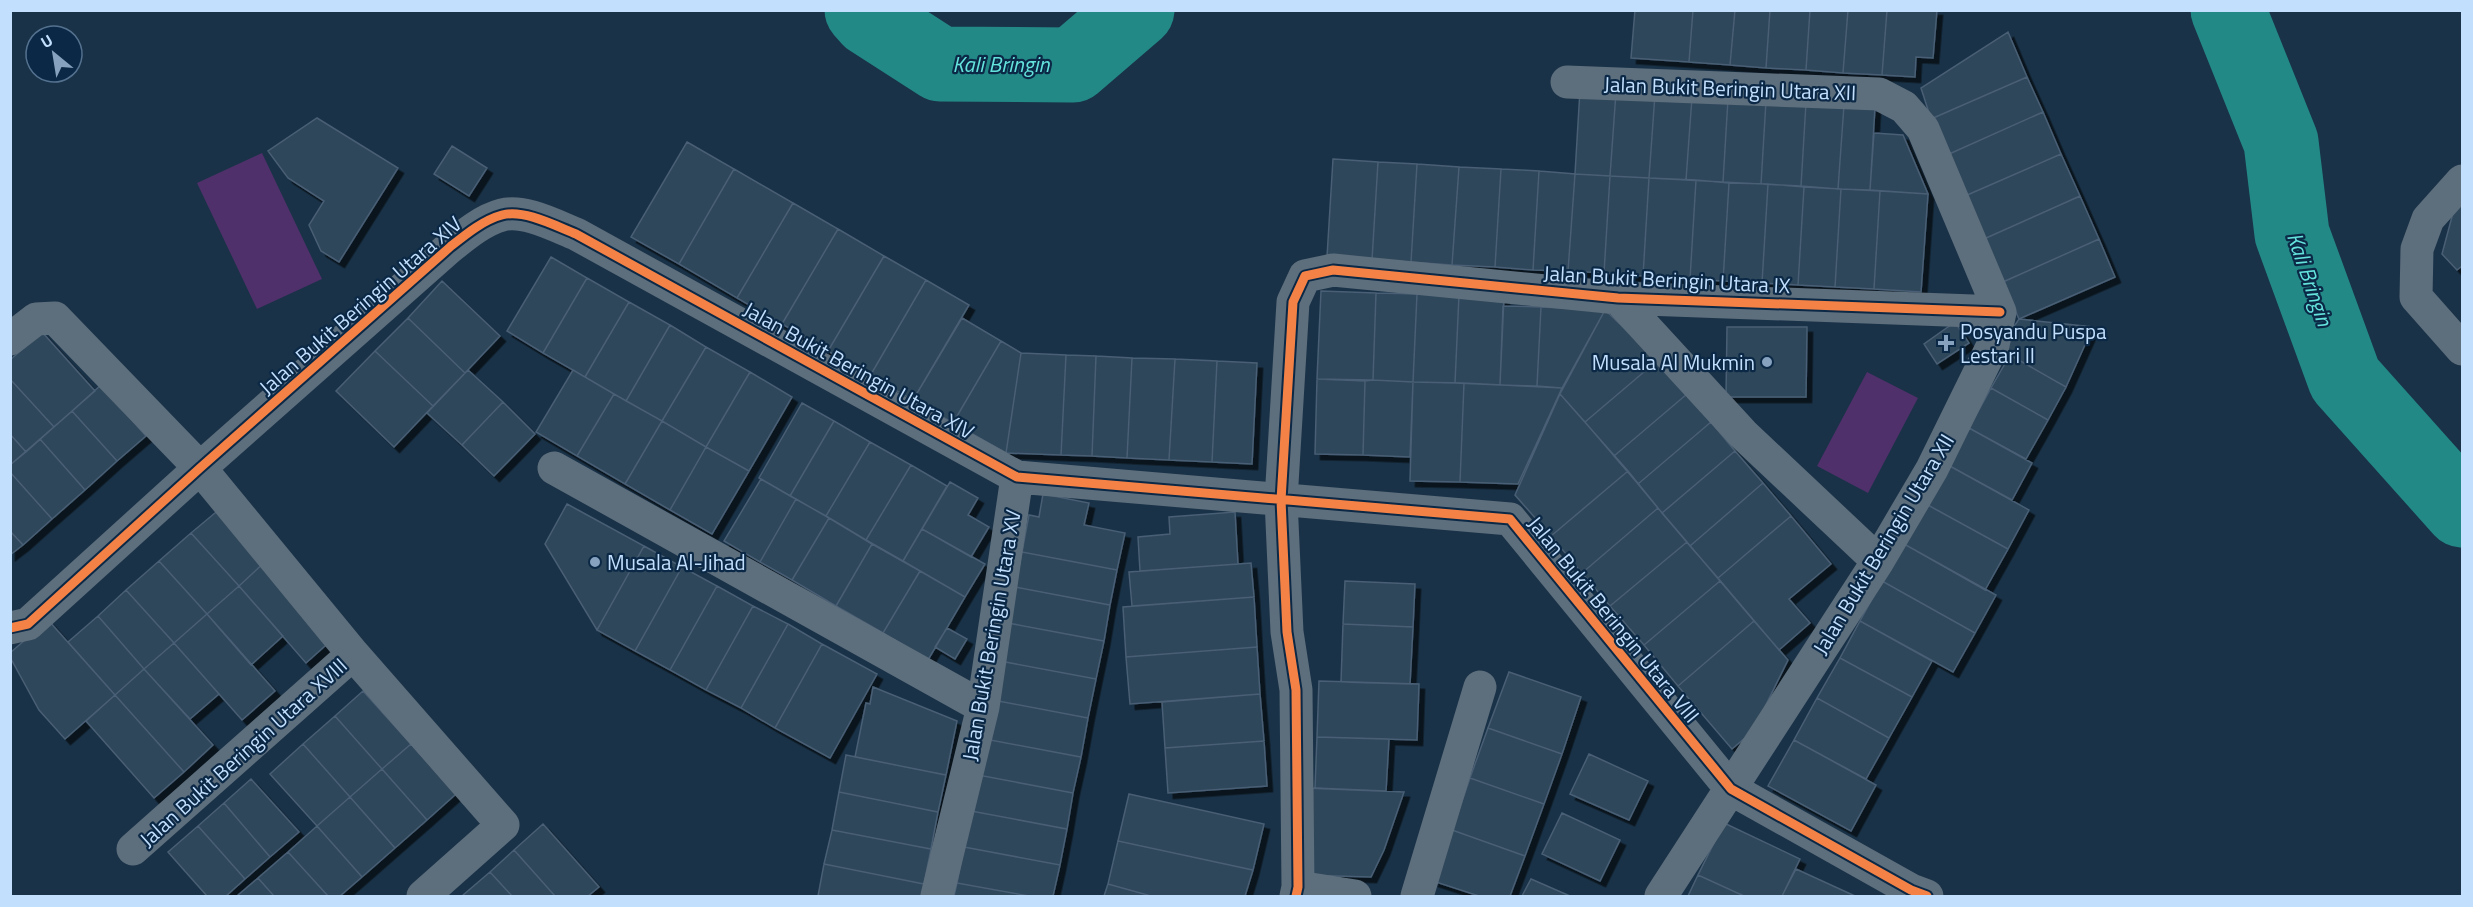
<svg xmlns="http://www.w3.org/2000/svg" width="2473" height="907" viewBox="0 0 2473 907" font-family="'Titillium Web',sans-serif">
<defs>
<filter id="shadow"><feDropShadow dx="5.5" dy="5.5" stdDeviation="0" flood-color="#0009"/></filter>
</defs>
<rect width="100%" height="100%" fill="#193247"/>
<path fill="#4f306a" d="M262,153L322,279L257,309L197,183Z
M1867,372L1918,398L1868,493L1817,466Z"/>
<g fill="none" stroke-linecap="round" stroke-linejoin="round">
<path stroke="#238987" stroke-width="75" d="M862,10L870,19L940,64L1073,65L1137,10
M2228,10L2281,142L2292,234L2345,379L2462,510"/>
</g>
<path fill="#2f465a" stroke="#495f74" stroke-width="1.5" filter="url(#shadow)" d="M1635,10H1693L1689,62L1631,58Z
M1693,10H1735L1730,65L1689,62Z
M1735,10H1770L1766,68L1730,65Z
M1770,10H1810L1806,70L1766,68Z
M1810,10H1848L1843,73L1806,70Z
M1848,10H1887L1882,75L1843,73Z
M1887,10H1937L1933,58L1916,57L1915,77L1882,75Z
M2008,32L2027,77L1931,119L1921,88Z
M2027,77L2043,112L1947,155L1931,119Z
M1580,90L1616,92L1610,176L1575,174Z
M1616,92L1655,94L1649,178L1610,176Z
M1655,94L1692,97L1686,180L1649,178Z
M1692,97L1728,99L1723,182L1686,180Z
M1728,99L1766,101L1761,184L1723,182Z
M1766,101L1806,103L1801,186L1761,184Z
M1806,103L1844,105L1838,189L1801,186Z
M1844,105L1875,107L1870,190L1838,189Z
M2043,112L2061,154L1965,196L1947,155Z
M317,118L398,168L339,262L321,251L309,225L324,201L288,178L268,151Z
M1874,133L1903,135L1928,194L1870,190Z
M687,142L734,169L679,264L631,237Z
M452,146L487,168L469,196L434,174Z
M2061,154L2080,196L1984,239L1965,196Z
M1333,159L1378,162L1372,260L1327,257Z
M1378,162L1417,164L1411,262L1372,260Z
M1417,164L1459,167L1452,265L1411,262Z
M1459,167L1501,169L1495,267L1452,265Z
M734,169L793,203L737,298L679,264Z
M1501,169L1539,171L1533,270L1495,267Z
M1539,171L1575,174L1568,271L1533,270Z
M1575,174L1610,176L1604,273L1568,271Z
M1610,176L1649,178L1643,276L1604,273Z
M1649,178L1696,180L1690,279L1643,276Z
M1696,180L1729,183L1723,281L1690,279Z
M1729,183L1768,184L1762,283L1723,281Z
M1768,184L1804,187L1798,285L1762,283Z
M1804,187L1841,189L1835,287L1798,285Z
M1841,189L1880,191L1874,289L1835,287Z
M1880,191L1928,194L1921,292L1874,289Z
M2462,193V266L2457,270L2442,254L2457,198Z
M2080,196L2099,239L2003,282L1984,239Z
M793,203L838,229L782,324L737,298Z
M838,229L884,256L828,351L782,324Z
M2099,239L2115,277L2019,319L2003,282Z
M884,256L926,280L870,376L828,351Z
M551,257L587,278L543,353L507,331Z
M587,278L629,302L585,377L543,353Z
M926,280L969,305L913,400L870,376Z
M442,281L500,336L465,373L408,318Z
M1321,291L1376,293L1373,380L1317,379Z
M1376,293L1417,294L1413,382L1373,380Z
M1417,294L1459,295L1455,383L1413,382Z
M1459,295L1504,297L1500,385L1455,383Z
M629,302L670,325L626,401L585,377Z
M1503,306L1541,307L1537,386L1500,385Z
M1541,307L1605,310L1562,388L1537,386Z
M1605,310L1658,360L1585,422L1560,394Z
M408,318L465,373L433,406L375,351Z
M962,318L1001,341L953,423L913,400Z
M2019,319L2093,327L2066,387L1999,349Z
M1955,322L1969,343L1937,364L1924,344Z
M670,325L706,347L662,421L626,401Z
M1727,327H1807L1806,397H1726Z
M42,332L95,391L54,427L10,379V360Z
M1001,341L1021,353L1006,453L953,423Z
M706,347L750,372L706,447L662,421Z
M375,351L433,406L394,447L336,391Z
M1021,353L1066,355L1061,455L1006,453Z
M1066,355L1096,356L1092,456L1061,455Z
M2010,355L2066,387L2048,420L1991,388Z
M1096,356L1132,358L1127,458L1092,456Z
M1132,358L1175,359L1169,460L1127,458Z
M1175,359L1217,361L1212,462L1169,460Z
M1658,360L1687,394L1614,456L1585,422Z
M1217,361L1257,363L1252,464L1212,462Z
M468,370L503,402L462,445L427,413Z
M573,370L614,394L577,456L536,432Z
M750,372L792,397L749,471L706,447Z
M10,379L54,427L26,452L10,434Z
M1317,379L1365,381L1363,455L1315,454Z
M1373,380L1413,382L1410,457L1363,455L1365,381Z
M1413,382L1464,383L1460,482L1410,481Z
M1464,383L1562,388L1518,484L1460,482Z
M101,385L146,436L117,461L72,411Z
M1991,388L2048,420L2026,459L1969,428Z
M614,394L662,421L625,484L577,456Z
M1560,394L1628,471L1551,536L1515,495Z
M1687,394L1711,422L1638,484L1614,456Z
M503,402L535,434L494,476L462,445Z
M802,403L834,421L790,496L759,478Z
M72,411L117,461L85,490L40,439Z
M662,421L706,447L670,510L625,484Z
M834,421L870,442L826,516L790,496Z
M1711,422L1735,451L1662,513L1638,484Z
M1969,428L2032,463L2012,500L1948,465Z
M10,434L26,452L10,465Z
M40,439L85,490L52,519L10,472V465Z
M870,442L911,465L866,540L826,516Z
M706,447L749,471L712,534L670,510Z
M1735,451L1763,483L1690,546L1662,513Z
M911,465L947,486L903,561L866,540Z
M1948,465L2029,510L2008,549L1926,504Z
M1628,471L1658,508L1582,573L1551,536Z
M10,472L52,519L23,545L10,531Z
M761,479L796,499L760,562L724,541Z
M950,482L978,498L968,515L989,527L971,557L922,529Z
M1763,483L1791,516L1718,578L1690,546Z
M1043,494L1089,503L1084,525L1125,533L1117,570L1022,552L1029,515L1039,517Z
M796,499L829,518L792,580L760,562Z
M567,504L644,546L597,630L545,544Z
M1926,504L2008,549L1985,590L1904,544Z
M221,508L267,560L239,586L191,533Z
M1658,508L1687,542L1610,606L1582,573Z
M1235,512L1238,564L1140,571L1138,537L1170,534L1169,517Z
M1791,516L1831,564L1789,599L1810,623L1779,650L1718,578Z
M829,518L872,544L836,606L792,580Z
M922,529L985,564L965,597L903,561Z
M10,531L23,545L10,555Z
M191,533L239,586L207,614L159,561Z
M1687,542L1720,581L1644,645L1610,606Z
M872,544L920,571L883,633L836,606Z
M1904,544L1996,595L1975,633L1882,581Z
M644,546L682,567L635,651L597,630Z
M1022,552L1117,570L1110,605L1015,587Z
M267,560L335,637L306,663L239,586Z
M159,561L207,614L174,643L126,590Z
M1251,563L1254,597L1132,606L1129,572Z
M682,567L717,586L670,670L635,651Z
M920,571L965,597L928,660L883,633Z
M1345,581L1415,584L1413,627L1343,624Z
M1720,581L1754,621L1678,686L1644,645Z
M1882,581L1975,633L1953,672L1860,621Z
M239,586L283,636L251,665L207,614Z
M717,586L753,606L706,690L670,670Z
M1015,587L1110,605L1104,641L1008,623Z
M126,590L174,643L144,669L98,616Z
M1254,597L1257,647L1126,657L1123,607Z
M753,606L788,624L741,708L706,690Z
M207,614L275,691L242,720L174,643Z
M98,616L144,669L115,695L68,642Z
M48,620L115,695L65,739L39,710L10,657V653Z
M1754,621L1788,660L1753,731L1732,749L1678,686Z
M1860,621L1932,661L1912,697L1840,658Z
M1008,623L1104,641L1096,679L1000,661Z
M788,624L822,644L775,728L741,708Z
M1343,624L1413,627L1410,684L1341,682Z
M947,628L967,639L955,659L935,647Z
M174,643L219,694L190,719L144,669Z
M822,644L877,674L830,758L775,728Z
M1257,647L1260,694L1130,704L1126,657Z
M1840,658L1912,697L1889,738L1817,698Z
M1000,661L1096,679L1088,718L993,700Z
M144,669L213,745L184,772L115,695Z
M1509,672L1581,697L1562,754L1488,728Z
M1319,681L1419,684L1417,740L1317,737Z
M873,687L957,721L946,775L855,757L866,703L870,704Z
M363,691L411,744L382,769L335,716Z
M1260,694L1264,741L1165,748L1162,702Z
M115,695L184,772L154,798L86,721Z
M1817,698L1889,738L1866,779L1794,740Z
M993,700L1088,718L1081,757L985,739Z
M335,716L382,769L350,797L303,744Z
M1488,728L1562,754L1544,804L1470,778Z
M1317,737L1389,739L1386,791L1315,788Z
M985,739L1081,757L1073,793L978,775Z
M1794,740L1876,785L1851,831L1768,786Z
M1264,741L1267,786L1168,793L1165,748Z
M303,744L350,797L317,826L270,774Z
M411,744L456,794L427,820L382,769Z
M1589,754L1648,781L1629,820L1570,794Z
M846,755L946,775L938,812L839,792Z
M382,769L427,820L395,848L350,797Z
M978,775L1073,793L1067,829L971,811Z
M1470,778L1544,804L1525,856L1452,830Z
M251,779L299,832L270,857L224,803Z
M1304,788L1404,792L1384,850L1371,877L1301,875Z
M839,792L938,812L931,849L832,830Z
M1129,794L1264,824L1253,870L1118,841Z
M350,797L395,848L362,877L317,826Z
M224,803L270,857L245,879L198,826Z
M971,811L1067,829L1060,865L964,847Z
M1562,813L1620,840L1600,881L1542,854Z
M1724,823L1800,859L1782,896H1744L1698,875Z
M543,824L599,887L588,896H555L514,850Z
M198,826L245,879L226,896H207L168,852Z
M317,826L362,877L340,896H328L288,852Z
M832,830L931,849L924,884L824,864Z
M1452,830L1525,856L1510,896H1479L1433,881Z
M1118,841L1253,870L1245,896H1151L1108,884Z
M964,847L1060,865L1053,896H1029L957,883Z
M514,850L555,896H512L490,872Z
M288,852L328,896H274L258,878Z
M824,864L924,884L921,896H818Z
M1796,869L1855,896H1782Z
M490,872L512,896H462Z
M1698,875L1744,896H1688Z
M258,878L274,896H237Z
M1531,879L1570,896H1522Z
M957,883L1029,896H954Z
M1108,884L1151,896H1104Z"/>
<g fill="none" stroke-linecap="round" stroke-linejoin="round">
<path stroke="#5d6e7d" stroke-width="33" d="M1567,82L1879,94L1904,107L1923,129L2000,312L1993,345L1932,469L1878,561L1661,896
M2462,181L2428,219L2417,249L2416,297L2462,349
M1618,298L1743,434L1878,561
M10,339L36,319L55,318L200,468L353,654L503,825L423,896
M554,468L983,707
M10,628L28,624L200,468L450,247C465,235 483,220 502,215C524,209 556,226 576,234L1017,477L1510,519L1731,789L1911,890L1927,896
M133,849L353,654
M1298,887L1355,896
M937,896L983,707L1017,477
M1296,896L1298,887L1296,690L1287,632L1281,500L1293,302L1305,276L1333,270L1618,298L2000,312
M1417,896L1480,687"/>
<g stroke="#0b2946" stroke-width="13">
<path id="cycleway" d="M10,628L28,624L200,468L450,247C465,235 483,220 502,215C524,209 556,226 576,234L1017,477L1510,519L1731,789L1911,890L1927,896
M1296,896L1298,887L1296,690L1287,632L1281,500L1293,302L1305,276L1333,270L1618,298L2000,312"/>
</g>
<use href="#cycleway" stroke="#f48246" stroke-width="9"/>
</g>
<g fill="#87a2be" stroke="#0b2946" stroke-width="2">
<path d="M1943 334h6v6h6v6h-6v6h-6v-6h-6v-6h6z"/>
<circle cx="1767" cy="362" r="6"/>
<circle cx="595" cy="562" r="6"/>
</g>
<g text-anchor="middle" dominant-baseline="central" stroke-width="4.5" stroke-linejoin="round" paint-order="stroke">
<g font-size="21" fill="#c2dffe" stroke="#0b2946">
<text transform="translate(1730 88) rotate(2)">Jalan Bukit Beringin Utara XII</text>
<text transform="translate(1667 279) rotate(3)">Jalan Bukit Beringin Utara IX</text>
<text transform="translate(360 305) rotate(-41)">Jalan Bukit Beringin Utara XIV</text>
<text transform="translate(859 370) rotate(29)">Jalan Bukit Beringin Utara XIV</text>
<text transform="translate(1883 544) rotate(-59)">Jalan Bukit Beringin Utara XII</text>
<text transform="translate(1614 619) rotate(51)">Jalan Bukit Beringin Utara VIII</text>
<text transform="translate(991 635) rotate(-80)">Jalan Bukit Beringin Utara XV</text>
<text transform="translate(243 752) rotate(-42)">Jalan Bukit Beringin Utara XVIII</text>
</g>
<g font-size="21" fill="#c2dffe" stroke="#0b2946" text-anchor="start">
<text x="1960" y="331">Posyandu Puspa<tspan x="1960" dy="24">Lestari II</tspan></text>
<text x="1755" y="362" text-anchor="end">Musala Al Mukmin</text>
<text x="607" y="562">Musala Al-Jihad</text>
</g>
<g font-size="22" font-style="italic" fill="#64e3dc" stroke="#0b2946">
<text x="1001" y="64">Kali Bringin</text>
<text transform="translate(2310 279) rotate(71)">Kali Bringin</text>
</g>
</g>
<rect width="2473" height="907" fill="none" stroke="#c2dffe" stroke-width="24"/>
<g transform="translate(54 54) rotate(330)"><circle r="28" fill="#0b2946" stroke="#547290" stroke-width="1.5"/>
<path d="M0-4.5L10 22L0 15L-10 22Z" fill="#87a2be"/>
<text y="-9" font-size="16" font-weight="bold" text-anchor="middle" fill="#c2dffe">U</text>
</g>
</svg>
